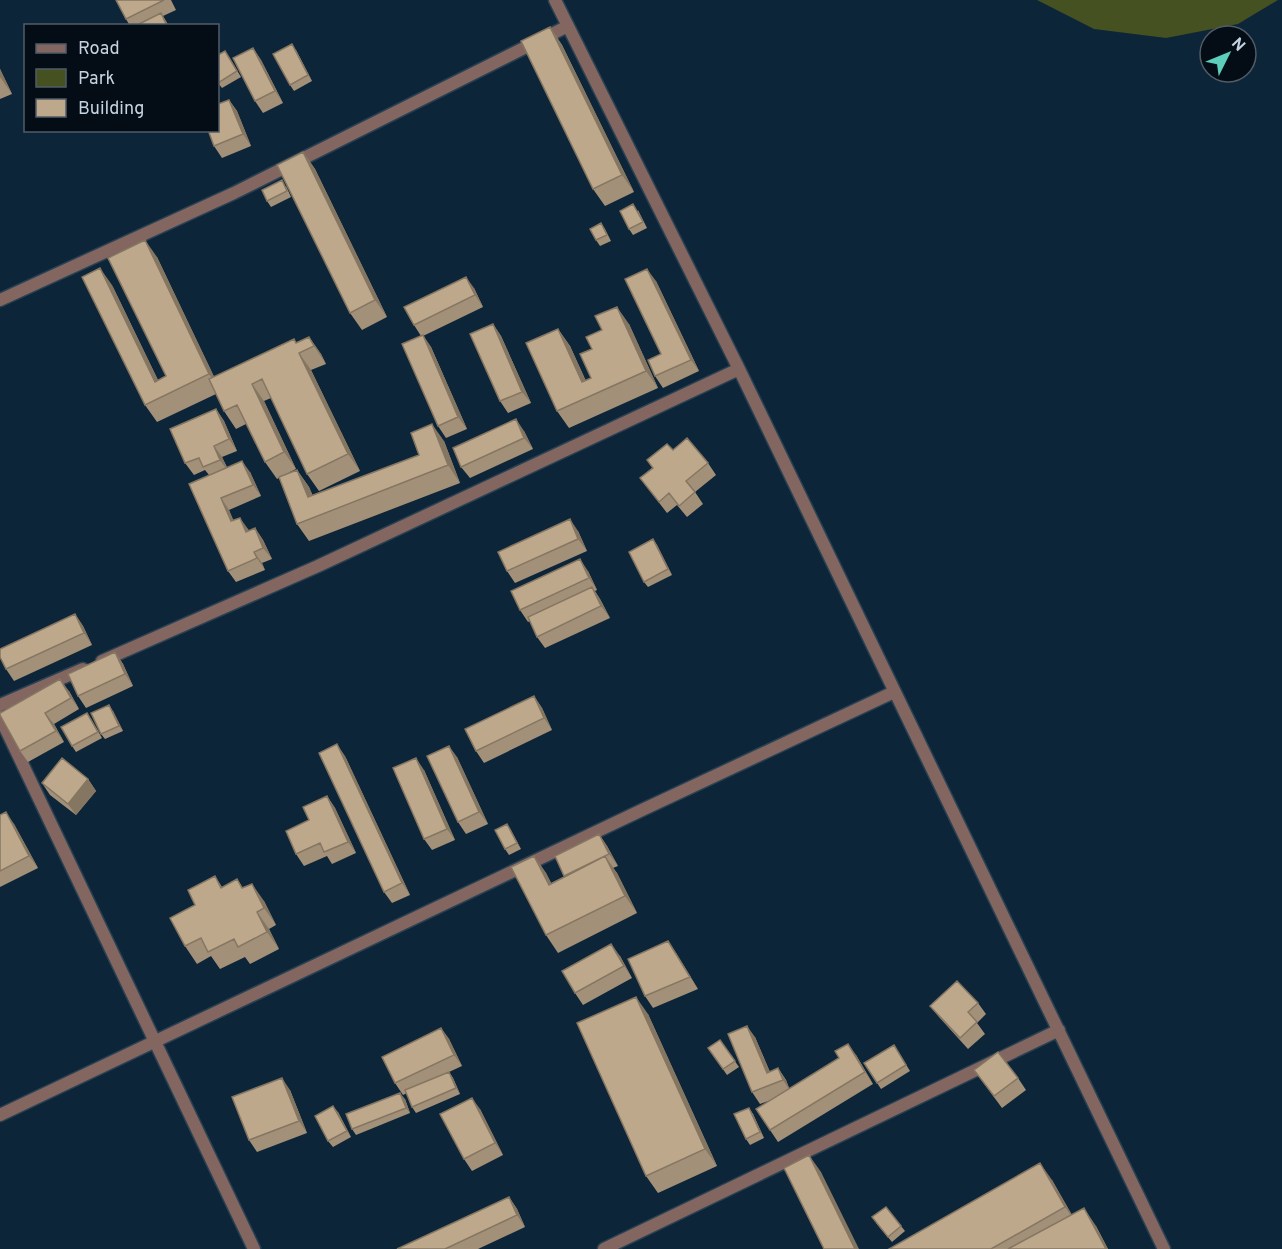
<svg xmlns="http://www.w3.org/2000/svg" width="1282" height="1249" viewBox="0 0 1282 1249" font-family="Overpass,sans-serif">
<rect width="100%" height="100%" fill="#0d2538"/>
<path fill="#455120" d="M1037,0H1278L1238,24L1166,38L1094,29Z"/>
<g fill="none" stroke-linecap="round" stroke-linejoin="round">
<g stroke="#2a4153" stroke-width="15">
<path id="street" d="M555,0L739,369L1164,1249
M0,300L234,193L568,26
M102,661L318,566L739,369
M0,705L83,669
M0,717L254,1249
M0,1115L642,810L894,692
M604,1249L1059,1030"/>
</g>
<use href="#street" stroke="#82665f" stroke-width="12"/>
</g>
<path fill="#a39078" d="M116,0H171L176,10L163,16L169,26H130L126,19Z
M550,27L562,45L634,192L605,206L593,189Z
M253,48L261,60L283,103L263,113L255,101Z
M296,50L312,81L294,91L290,85Z
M229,57L241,77L222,88L218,83Z
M0,69L12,94L0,99Z
M229,100L237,111L251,146L222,158L214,146Z
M303,152L315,169L387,317L362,330L350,313Z
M286,186L291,197L271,207L267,201Z
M638,210L647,228L633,235L629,229Z
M601,223L605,229L611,241L600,246L596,240Z
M157,257L214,377L309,337L321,354L326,364L311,370L360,471L319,491L307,474L271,398L264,401L296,469L288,473L297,470L309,487L313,496L419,455L444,441L460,483L309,541L297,524L279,478L277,479L265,462L246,424L236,429L224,411L216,394L157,422L145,405L112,285L158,380L166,376Z
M656,281L699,371L663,388L655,376L661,354Z
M474,288L483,307L423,336L431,347L467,429L446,438L438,426L421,336L414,325Z
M493,324L501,336L531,403L508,413L500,401Z
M629,324L658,388L569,428L557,411L558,329L570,346L586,381L591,378L592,349Z
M216,409L224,421L237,451L222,457L227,467L250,472L261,496L229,510L233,520L248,529L249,531L255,528L263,540L272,559L262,563L265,570L236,582L228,571L209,475L205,470L194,475L185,463Z
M524,431L533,449L470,478L461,467Z
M673,450L708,463L716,475L695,492L703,504L687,517L677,505L667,513L640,478Z
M578,531L587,551L515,583L507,571Z
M653,539L657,545L672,575L648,587L644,582Z
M588,571L597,590L595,591L600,599L610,618L545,648L537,637L530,621L528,622L520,610Z
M75,614L83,626L92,645L14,681L6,669Z
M115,652L123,664L133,686L86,708L78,696Z
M69,691L79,709L54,724L64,742L28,762L20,751L0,715Z
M534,696L542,708L552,730L484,763L476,751Z
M113,711L123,731L105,739L101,734Z
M91,719L102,738L76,752L72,746Z
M345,756L410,895L392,903L384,892Z
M457,757L488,824L466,834L458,822Z
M424,770L455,840L432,850L424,839Z
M88,779L96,791L76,815L50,795L42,783Z
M327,796L335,808L356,853L332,864L327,856L304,866L296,854L309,820Z
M0,815L14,824L38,868L0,887Z
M507,824L521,849L509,855L505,849Z
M599,834L607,846L618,866L613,868L617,873L637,913L558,953L546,935L534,856L546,873L551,883L565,876Z
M215,876L222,887L237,879L243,888L264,901L276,925L269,929L279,949L250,964L245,957L220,969L211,956L197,964L185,946L195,905Z
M676,953L698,989L653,1008L645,996Z
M620,956L632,978L583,1005L575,993Z
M978,1003L986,1014L977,1023L985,1034L968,1049L939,1017L930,1006Z
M648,1014L717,1166L658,1193L646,1176Z
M441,1028L449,1039L462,1066L449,1072L453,1078L460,1094L416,1113L412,1107L407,1093L403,1095L395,1083Z
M755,1037L770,1072L778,1068L786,1080L789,1089L856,1055L873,1084L778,1142L770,1130L771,1100L760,1104L752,1092Z
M720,1040L739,1067L727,1075L708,1048Z
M894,1045L910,1071L881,1089L864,1063Z
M974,1070L1018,1078L1026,1090L1002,1108Z
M290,1090L307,1133L257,1152L249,1140Z
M405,1099L410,1113L356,1135L352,1129Z
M749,1108L753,1114L764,1138L750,1145L746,1139Z
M480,1109L503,1155L472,1171L464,1159Z
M338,1112L351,1137L333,1147L328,1141Z
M1052,1180L1072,1215L1096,1226L1108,1249H889Z
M509,1197L517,1209L525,1227L478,1249H397Z
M876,1223L901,1226L905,1231L892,1242Z"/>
<path fill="#857662" d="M550,27L562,45L634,192L622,175Z
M292,44L296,50L312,81L308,75Z
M253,48L261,60L283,103L275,91Z
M0,69L12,94L0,77Z
M229,100L237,111L251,146L243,134Z
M303,152L315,169L387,317L375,300Z
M145,240L157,257L221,391L209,374Z
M100,268L112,285L165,395L155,382Z
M647,269L656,281L699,371L691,360Z
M466,277L474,288L483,307L475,295Z
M617,307L629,324L658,388L646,371Z
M493,324L501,336L531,403L522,392Z
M558,329L570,346L592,395L582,382Z
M423,335L431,347L467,429L458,417Z
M309,337L321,354L326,364L314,346Z
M299,353L311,370L360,471L348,454Z
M252,384L264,401L296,469L284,452Z
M216,409L224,421L237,451L229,439Z
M516,419L524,431L533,449L524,438Z
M432,424L444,441L460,483L448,465Z
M214,446L222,457L228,471L220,460Z
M242,461L250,472L261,496L253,485Z
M297,470L309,487L320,515L308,497Z
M221,498L229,510L239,533L231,521Z
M240,518L248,529L254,544L246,532Z
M570,519L578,531L587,551L578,539Z
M255,528L263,540L272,559L263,548Z
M653,539L657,545L672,575L668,569Z
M254,552L262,563L265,570L257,558Z
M580,559L588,571L597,590L589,578Z
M592,587L600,599L610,618L601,606Z
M75,614L83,626L92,645L84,633Z
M115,652L123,664L133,686L125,674Z
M60,679L69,691L79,709L71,698Z
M534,696L542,708L552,730L544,718Z
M109,705L113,711L123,731L119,726Z
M45,713L54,724L64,742L56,731Z
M337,744L345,756L410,895L402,883Z
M449,746L457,757L488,824L479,812Z
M416,758L424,770L455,840L447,829Z
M88,779L96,791L76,815L68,804Z
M327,796L335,808L356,853L348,842Z
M6,812L14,824L38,868L29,856Z
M507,824L511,830L521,849L517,843Z
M599,834L607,846L618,866L609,854Z
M534,856L546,873L561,902L549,885Z
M605,856L617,873L637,913L625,896Z
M252,884L264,901L276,925L264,908Z
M257,912L269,929L279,949L267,932Z
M668,941L676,953L698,989L690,977Z
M611,944L620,956L632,978L624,966Z
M636,997L648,1014L717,1166L705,1149Z
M747,1026L755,1037L775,1084L767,1073Z
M441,1028L449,1039L462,1066L454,1055Z
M848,1044L856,1055L873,1084L865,1072Z
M778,1068L786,1080L791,1092L783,1080Z
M449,1072L453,1078L460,1094L456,1088Z
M282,1078L290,1090L307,1133L299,1121Z
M400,1093L405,1099L410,1113L406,1108Z
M472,1098L480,1109L503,1155L495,1143Z
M333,1106L338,1112L351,1137L347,1131Z
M749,1108L753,1114L764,1138L760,1132Z
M809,1155L821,1172L859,1249H855Z
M1040,1163L1052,1180L1077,1224L1065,1207Z
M509,1197L517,1209L525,1227L517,1215Z
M1084,1208L1096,1226L1108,1249H1106Z"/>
<path fill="#bea88c" stroke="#857662" stroke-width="1.5" d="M116,0H164L126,19Z
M161,13L167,26H135Z
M550,27L622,175L593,189L521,41Z
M292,44L308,75L290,85L273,54Z
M253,48L275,91L255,101L233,58Z
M225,51L237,71L218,83V55Z
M229,100L243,134L214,146L208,130H218V104Z
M303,152L375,300L350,313L277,165Z
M282,180L287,191L267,201L262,190Z
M633,204L643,222L629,229L620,211Z
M601,223L607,235L596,240L590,229Z
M145,240L209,374L145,405L82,277L100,268L155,382L166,376L108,258Z
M647,269L691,360L655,376L648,360L661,354L625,279Z
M466,277L475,295L414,325L404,307Z
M617,307L646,371L557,411L526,343L558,329L582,382L591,378L580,354L592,349L586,337L602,330L595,316Z
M493,324L522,392L500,401L470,334Z
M423,335L458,417L438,426L402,344Z
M309,337L314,346L299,353L348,454L307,474L262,379L252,384L284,452L265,462L237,405L224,411L209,379L294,339L296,343Z
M216,409L229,439L214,446L220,460L203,467L199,458L185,463L170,429Z
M516,419L524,438L461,467L453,448Z
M432,424L448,465L297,524L279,477L297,470L308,497L419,455L411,433Z
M687,438L708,463L686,481L695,492L679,506L669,493L659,502L640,478L653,468L647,460L667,444L673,450Z
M242,461L253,485L221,498L231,521L240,518L246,532L255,528L263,548L254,552L257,558L228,571L189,484Z
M570,519L578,539L507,571L498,552Z
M653,539L668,569L644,582L629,552Z
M580,559L589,578L520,610L511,591Z
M592,587L601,606L537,637L528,617Z
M75,614L84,633L6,669L0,657V649Z
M115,652L125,674L78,696L68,674Z
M60,679L71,698L45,713L56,731L20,751L0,715V713Z
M534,696L544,718L476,751L465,729Z
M109,705L119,726L101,734L91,713Z
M87,713L98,732L72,746L61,727Z
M337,744L402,883L384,892L319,753Z
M449,746L479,812L458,822L427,756Z
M62,758L88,779L68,804L42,783Z
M416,758L447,829L424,839L393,768Z
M327,796L348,842L324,852L320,843L296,854L286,831L309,820L303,807Z
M6,812L29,856L0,871V815Z
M507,824L517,843L505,849L495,830Z
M599,834L609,854L564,876L555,856Z
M534,856L549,885L605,856L625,896L546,935L511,867Z
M215,876L221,888L237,879L242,888L252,884L264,908L257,912L267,932L238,947L234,939L208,952L201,938L185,946L170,918L195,905L188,890Z
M668,941L690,977L645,996L628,959Z
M611,944L624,966L575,993L562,971Z
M957,981L978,1003L968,1012L977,1022L960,1038L930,1006Z
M636,997L705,1149L646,1176L577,1023Z
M747,1026L767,1073L778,1068L783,1080L752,1092L728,1034Z
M441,1028L454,1055L395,1083L382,1057Z
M720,1040L735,1061L723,1069L708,1048Z
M848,1044L865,1072L770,1130L756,1109L839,1058L835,1051Z
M894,1045L906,1065L877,1083L864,1063Z
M998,1052L1018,1078L994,1096L974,1070Z
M449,1072L456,1088L412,1107L405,1090Z
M282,1078L299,1121L249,1140L232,1097Z
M400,1093L406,1108L352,1129L346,1114Z
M472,1098L495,1143L464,1159L440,1114Z
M333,1106L347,1131L328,1141L315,1116Z
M749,1108L760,1132L746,1139L734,1114Z
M809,1155L855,1249H824L784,1168Z
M1040,1163L1065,1207L991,1249H889Z
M509,1197L517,1215L445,1249H397Z
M886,1207L901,1226L888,1237L872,1217Z
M1084,1208L1106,1249H1008Z"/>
<rect x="24" y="24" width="195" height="108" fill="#040d16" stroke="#515c67" stroke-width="1.5"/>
<rect x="36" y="44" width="30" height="9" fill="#82665f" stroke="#515c67" stroke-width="1.5"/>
<text x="78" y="54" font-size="18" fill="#c5d3e0">Road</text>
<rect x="36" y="69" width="30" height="18" fill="#455120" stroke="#515c67" stroke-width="1.5"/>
<text x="78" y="84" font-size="18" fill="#c5d3e0">Park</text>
<rect x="36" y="99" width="30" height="18" fill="#bea88c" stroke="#515c67" stroke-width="1.5"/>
<text x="78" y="114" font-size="18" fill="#c5d3e0">Building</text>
<g transform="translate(1228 54) rotate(47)"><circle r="28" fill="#040d16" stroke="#515c67" stroke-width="1.5"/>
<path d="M0-4.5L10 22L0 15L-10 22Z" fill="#5ccebb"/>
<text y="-9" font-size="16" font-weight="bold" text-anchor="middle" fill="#c5d3e0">N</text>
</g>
</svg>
